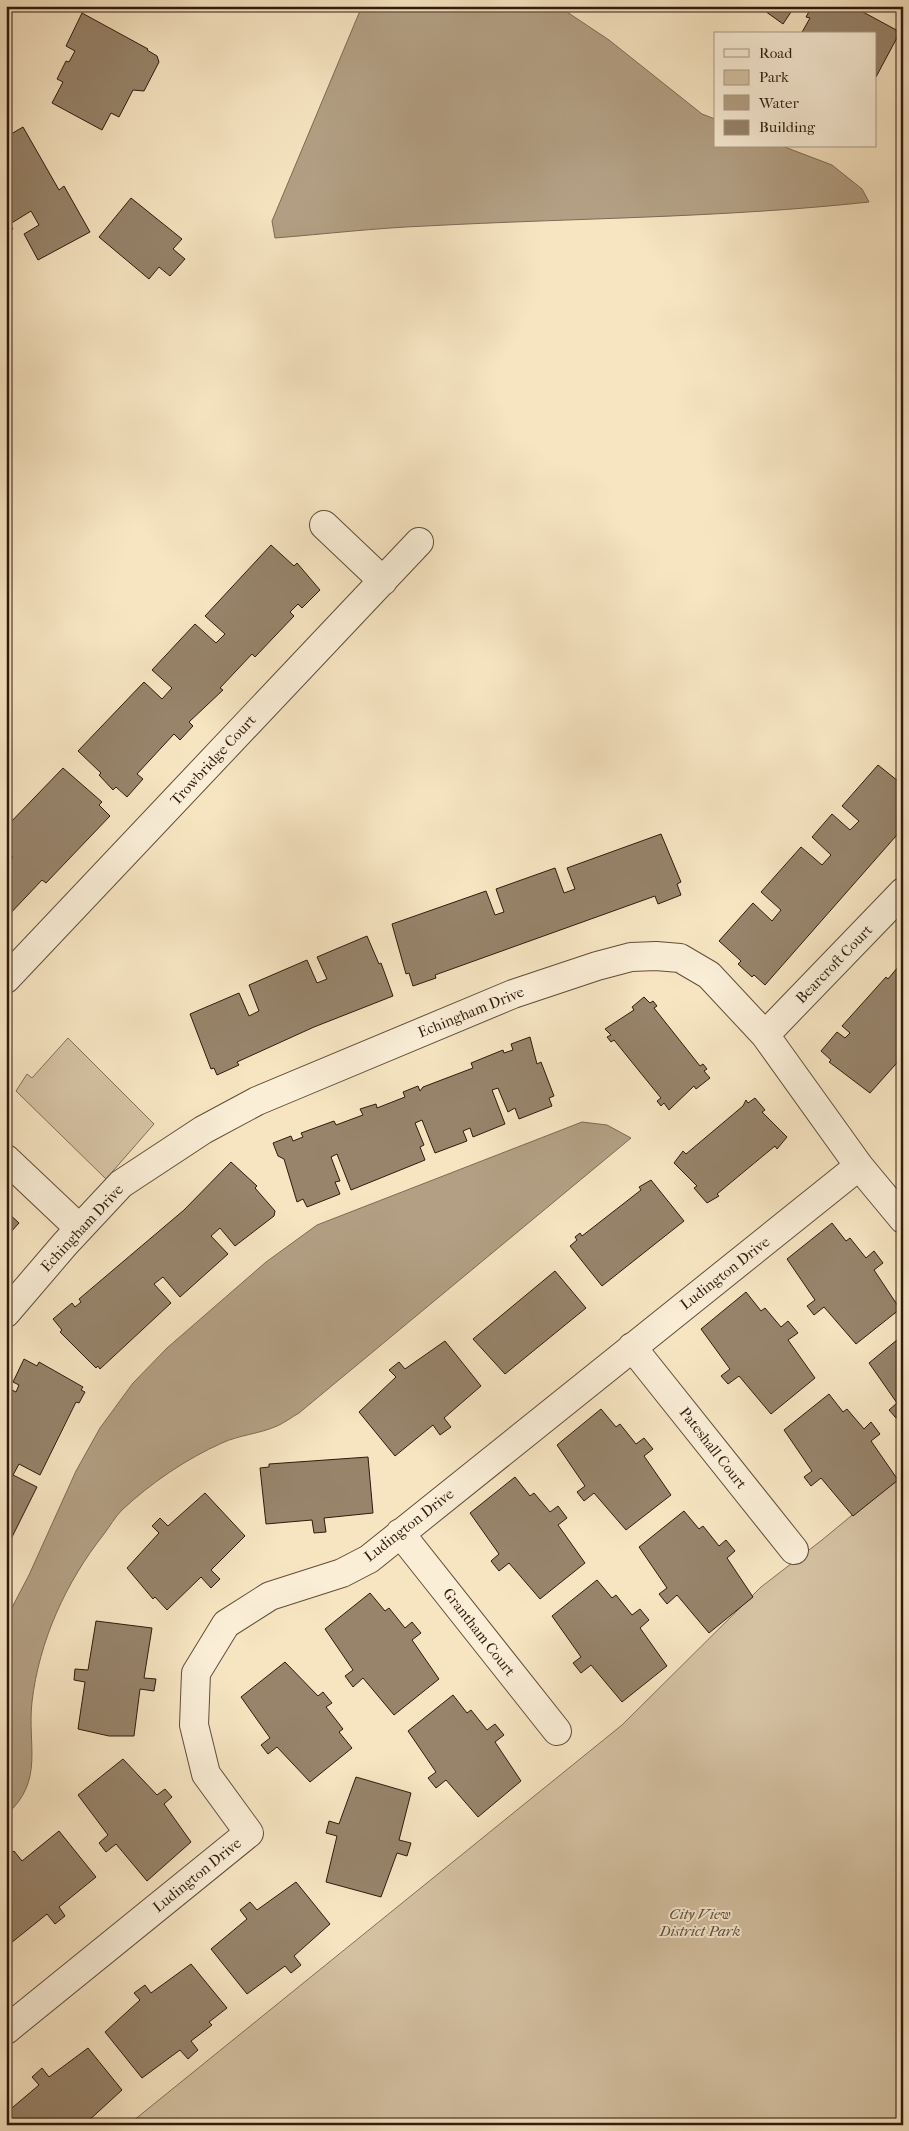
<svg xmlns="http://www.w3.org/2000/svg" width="909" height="2131" viewBox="0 0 909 2131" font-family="'IM FELL French Canon',serif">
<rect width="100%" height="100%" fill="#f7e5c2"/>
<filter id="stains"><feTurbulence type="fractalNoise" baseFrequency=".004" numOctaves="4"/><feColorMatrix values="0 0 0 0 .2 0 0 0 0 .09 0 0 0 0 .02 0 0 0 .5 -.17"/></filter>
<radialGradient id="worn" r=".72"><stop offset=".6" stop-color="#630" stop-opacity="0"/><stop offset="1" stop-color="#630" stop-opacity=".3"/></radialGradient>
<path fill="#d5c2a3" stroke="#826e58" d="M68,1038L154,1124L106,1179L16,1091L27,1074L32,1078Z
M903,1473V2125H128L622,1725L761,1587L822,1540Z"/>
<path fill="#b3a084" stroke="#7e6a54" d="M362,6H558L609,40L702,114L715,119V146H782L832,165L862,189L869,202C721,218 574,218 426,226C376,228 325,234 275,238L272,221Z
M582,1122L607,1125L631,1138L299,1413C292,1417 284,1423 277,1426C259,1434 239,1435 222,1443C186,1459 151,1483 122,1510C115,1517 110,1526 104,1534C66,1582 39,1641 32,1702C27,1745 45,1781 6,1815V1619L29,1575L76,1471L100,1428L133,1383L167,1348L266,1262L317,1225Z"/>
<path fill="#97846b" stroke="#2f1a0d" d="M758,6H795L783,24Z
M812,6H852L900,32L876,77L875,34H801L810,18L806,17Z
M82,13L148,49L147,50L157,56L159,62L144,91L133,90L119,117L111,113L102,130L52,103L63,82L57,79L66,61L69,62L75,51L66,46Z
M23,127L59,190L64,186L90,232L38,260L24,234L39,225L31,211L10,224L13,229L6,233V137Z
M131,198L182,239L173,249L185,259L170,276L159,267L149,279L99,237Z
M271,545L294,566L297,563L320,590L302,608L298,604L290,612L294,616L255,657L252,654L220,688L223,690L189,722L193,726L180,740L174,734L137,774L143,779L127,797L116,787L113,790L99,775L101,773L78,751L144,682L162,699L172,688L152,670L195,624L216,643L225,634L205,616Z
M878,765L903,785V828L765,985L754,975L752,977L738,964L741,961L719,941L753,903L772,921L781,910L761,892L801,847L822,865L831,855L812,837L832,814L850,830L859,821L842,806Z
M63,768L102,802L99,805L110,816L46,883L42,880L6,918V865L13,857L6,850V827Z
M661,834L681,882L677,884L681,895L658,904L655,896L435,975L436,978L413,986L409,973L406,974L392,924L486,891L495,915L504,912L496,889L555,868L564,893L575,889L567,868Z
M367,936L379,964L381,963L393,996L314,1027L237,1062L239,1065L217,1075L214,1068L211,1069L190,1014L239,993L249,1016L259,1011L249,985L307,960L317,983L327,979L317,957Z
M898,967L900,970L903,967V1056L870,1093L829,1062L831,1060L821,1051L837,1032L845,1038L850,1033L842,1026L886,977L888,979Z
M644,997L650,1003L653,1001L657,1006L654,1008L700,1066L703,1064L707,1069L704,1071L710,1078L696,1089L694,1086L669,1110L664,1103L661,1106L657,1101L661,1098L614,1040L611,1042L607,1037L611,1035L605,1029L634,1010L632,1007Z
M530,1037L537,1064L541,1062L554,1096L549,1098L552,1106L519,1119L515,1108L508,1112L498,1088L492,1090L505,1124L473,1137L470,1128L463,1131L467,1141L435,1153L422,1120L415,1123L424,1145L420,1147L425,1160L351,1190L337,1154L331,1157L340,1181L335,1182L340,1194L307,1207L303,1199L297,1202L284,1159L278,1156L273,1143L291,1136L293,1141L303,1137L301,1133L334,1121L336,1125L363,1115L360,1109L376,1104L377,1108L405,1097L403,1092L418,1086L420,1091L423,1087L473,1068L471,1063L503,1050L504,1053L513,1050L511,1044Z
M755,1098L765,1110L762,1112L787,1137L777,1149L775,1146L717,1194L719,1196L707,1203L694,1188L697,1186L674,1163L683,1151L686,1154L743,1106L746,1100L748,1103Z
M231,1162L257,1186L255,1188L275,1211L274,1216L235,1246L220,1228L211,1236L228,1254L180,1297L163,1277L154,1284L171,1303L100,1369L98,1366L96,1368L60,1332L62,1330L53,1319L72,1303L75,1307L81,1302L79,1299L184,1210Z
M651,1180L684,1221L602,1286L570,1246L577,1240L575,1237L580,1233L582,1236L641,1190L639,1187Z
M6,1211L19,1223L9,1234L12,1236L6,1241Z
M832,1223L846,1241L850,1238L866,1258L874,1251L883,1263L874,1270L900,1309L856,1344L824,1307L814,1315L807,1306L815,1300L787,1259Z
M555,1271L586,1308L505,1374L473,1339Z
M746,1292L761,1311L765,1308L781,1327L788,1321L798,1333L788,1340L815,1378L771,1414L739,1376L728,1384L721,1376L730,1369L701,1329Z
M903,1335V1413L896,1418L889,1410L897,1403L869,1363Z
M445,1341L481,1386L444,1418L451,1427L440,1435L433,1425L395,1456L359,1412L396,1377L389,1370L399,1362L405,1369Z
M24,1359L37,1366L39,1362L83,1387L81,1390L85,1392L79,1403L76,1402L40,1475L19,1464L13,1475L37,1487L9,1543L6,1542V1398L10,1389L16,1392L19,1385L13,1382Z
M829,1394L843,1412L847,1409L864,1429L871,1422L880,1434L871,1441L898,1480L853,1516L821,1478L811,1486L804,1477L812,1471L784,1430Z
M601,1409L616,1427L620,1424L636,1444L644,1438L653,1449L644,1456L671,1495L626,1530L594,1493L584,1501L577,1492L585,1486L557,1445Z
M368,1457L373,1513L324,1518L326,1532L314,1533L312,1520L266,1524L260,1468L269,1467V1464Z
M515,1477L530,1496L534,1493L550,1512L558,1506L567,1518L558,1525L585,1563L540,1599L509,1563L499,1571L491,1561L499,1554L470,1513Z
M205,1493L245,1536L211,1570L220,1579L211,1588L201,1577L167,1610L155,1597L153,1599L127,1568L159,1533L152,1526L160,1518L168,1526Z
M684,1511L699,1529L703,1526L719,1546L726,1540L735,1551L727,1558L753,1597L709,1633L677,1595L667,1604L659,1594L667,1588L639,1547Z
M597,1580L612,1598L616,1595L632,1615L640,1609L649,1620L640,1628L667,1666L622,1702L591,1665L581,1673L573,1663L581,1657L552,1616Z
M370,1593L385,1611L389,1608L405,1628L412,1622L421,1633L412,1640L439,1679L394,1715L363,1678L353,1687L345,1676L353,1670L325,1629Z
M96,1621L152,1628L144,1678L156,1679L154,1691L140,1689L134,1736H109L78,1729L85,1682L74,1680L75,1669L88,1670Z
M285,1662L318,1696L323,1692L332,1703L326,1707L343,1729L339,1732L352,1748L310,1782L277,1747L268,1754L261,1745L270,1738L241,1697Z
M453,1695L467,1713L471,1710L487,1730L495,1724L504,1735L495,1742L521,1781L478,1817L446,1780L436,1788L428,1778L436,1772L408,1731Z
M123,1759L157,1795L165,1789L172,1797L164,1804L191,1842L147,1881L116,1844L106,1852L99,1843L108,1835L78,1795Z
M356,1777L411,1793L399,1840L411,1843L407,1856L397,1853L381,1897L326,1882L337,1836L326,1833L329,1821L339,1824Z
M59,1831L96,1877L59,1907L65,1916L55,1924L47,1914L11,1943L6,1937V1872L11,1868L6,1862V1857L14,1851L22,1861Z
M296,1882L330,1924L294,1956L301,1965L291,1973L285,1966L247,1994L211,1949L247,1919L240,1910L250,1902L257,1910Z
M191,1964L227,2008L209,2022L212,2025L191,2041L198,2050L188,2059L180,2050L142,2078L105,2032L140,2000L134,1993L145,1985L151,1993Z
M88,2048L122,2090L86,2123L87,2125H10L6,2120V2113L39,2085L32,2077L42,2068L49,2077Z"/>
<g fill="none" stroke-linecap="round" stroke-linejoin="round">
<g stroke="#614d3a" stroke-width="30">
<path id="minor" d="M324,525L383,581
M6,979L419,542
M765,1035L903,892
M6,1159L79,1228
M6,1313L65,1244L121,1184L203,1130L257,1101L513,994L597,966L631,957L656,956L680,958L709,975L765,1035L859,1166L903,1219
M632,1347L794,1550
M400,1533L557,1731
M6,2030L249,1833L206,1774L194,1725L196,1673L226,1624L270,1596L342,1573L369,1559L859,1166"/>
</g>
<use href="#minor" stroke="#faeed7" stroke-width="28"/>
</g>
<g text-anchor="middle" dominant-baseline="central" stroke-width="4" stroke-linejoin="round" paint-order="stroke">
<g font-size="15" fill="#2f1a0d" stroke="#faeed7">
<text transform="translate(213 760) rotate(-47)">Trowbridge Court</text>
<text transform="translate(834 964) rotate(-46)">Bearcroft Court</text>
<text transform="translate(471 1012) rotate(-22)">Echingham Drive</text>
<text transform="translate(82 1228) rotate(-47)">Echingham Drive</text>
<text transform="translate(725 1273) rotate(-38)">Ludington Drive</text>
<text transform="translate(713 1448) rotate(52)">Pateshall Court</text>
<text transform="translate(409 1525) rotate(-38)">Ludington Drive</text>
<text transform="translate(479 1632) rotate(52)">Grantham Court</text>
<text transform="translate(197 1875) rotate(-39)">Ludington Drive</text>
</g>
<g font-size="15" font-style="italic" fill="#614c3a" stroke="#faeed7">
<text x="700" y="1914">City View<tspan x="700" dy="17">District Park</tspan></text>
</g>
</g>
<rect width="909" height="2131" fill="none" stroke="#f7e5c2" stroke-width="25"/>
<rect x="8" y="8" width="894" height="2116" fill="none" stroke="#2f1a0d" stroke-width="2.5"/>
<rect x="12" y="12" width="884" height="2106" fill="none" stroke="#2f1a0d"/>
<rect x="714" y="32" width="162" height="115" fill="#faeed7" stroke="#a99986"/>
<rect x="724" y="49" width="25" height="8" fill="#faeed7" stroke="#a99986"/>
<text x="759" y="58" font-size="15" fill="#2f1a0d">Road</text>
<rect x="724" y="70" width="25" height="15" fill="#d5c2a3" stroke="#a99986"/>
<text x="759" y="82" font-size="15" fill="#2f1a0d">Park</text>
<rect x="724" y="95" width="25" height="15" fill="#b3a084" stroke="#a99986"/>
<text x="759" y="108" font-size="15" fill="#2f1a0d">Water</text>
<rect x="724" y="120" width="25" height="15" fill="#97846b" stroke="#a99986"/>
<text x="759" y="132" font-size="15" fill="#2f1a0d">Building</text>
<rect width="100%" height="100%" filter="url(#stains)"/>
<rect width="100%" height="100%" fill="url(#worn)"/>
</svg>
